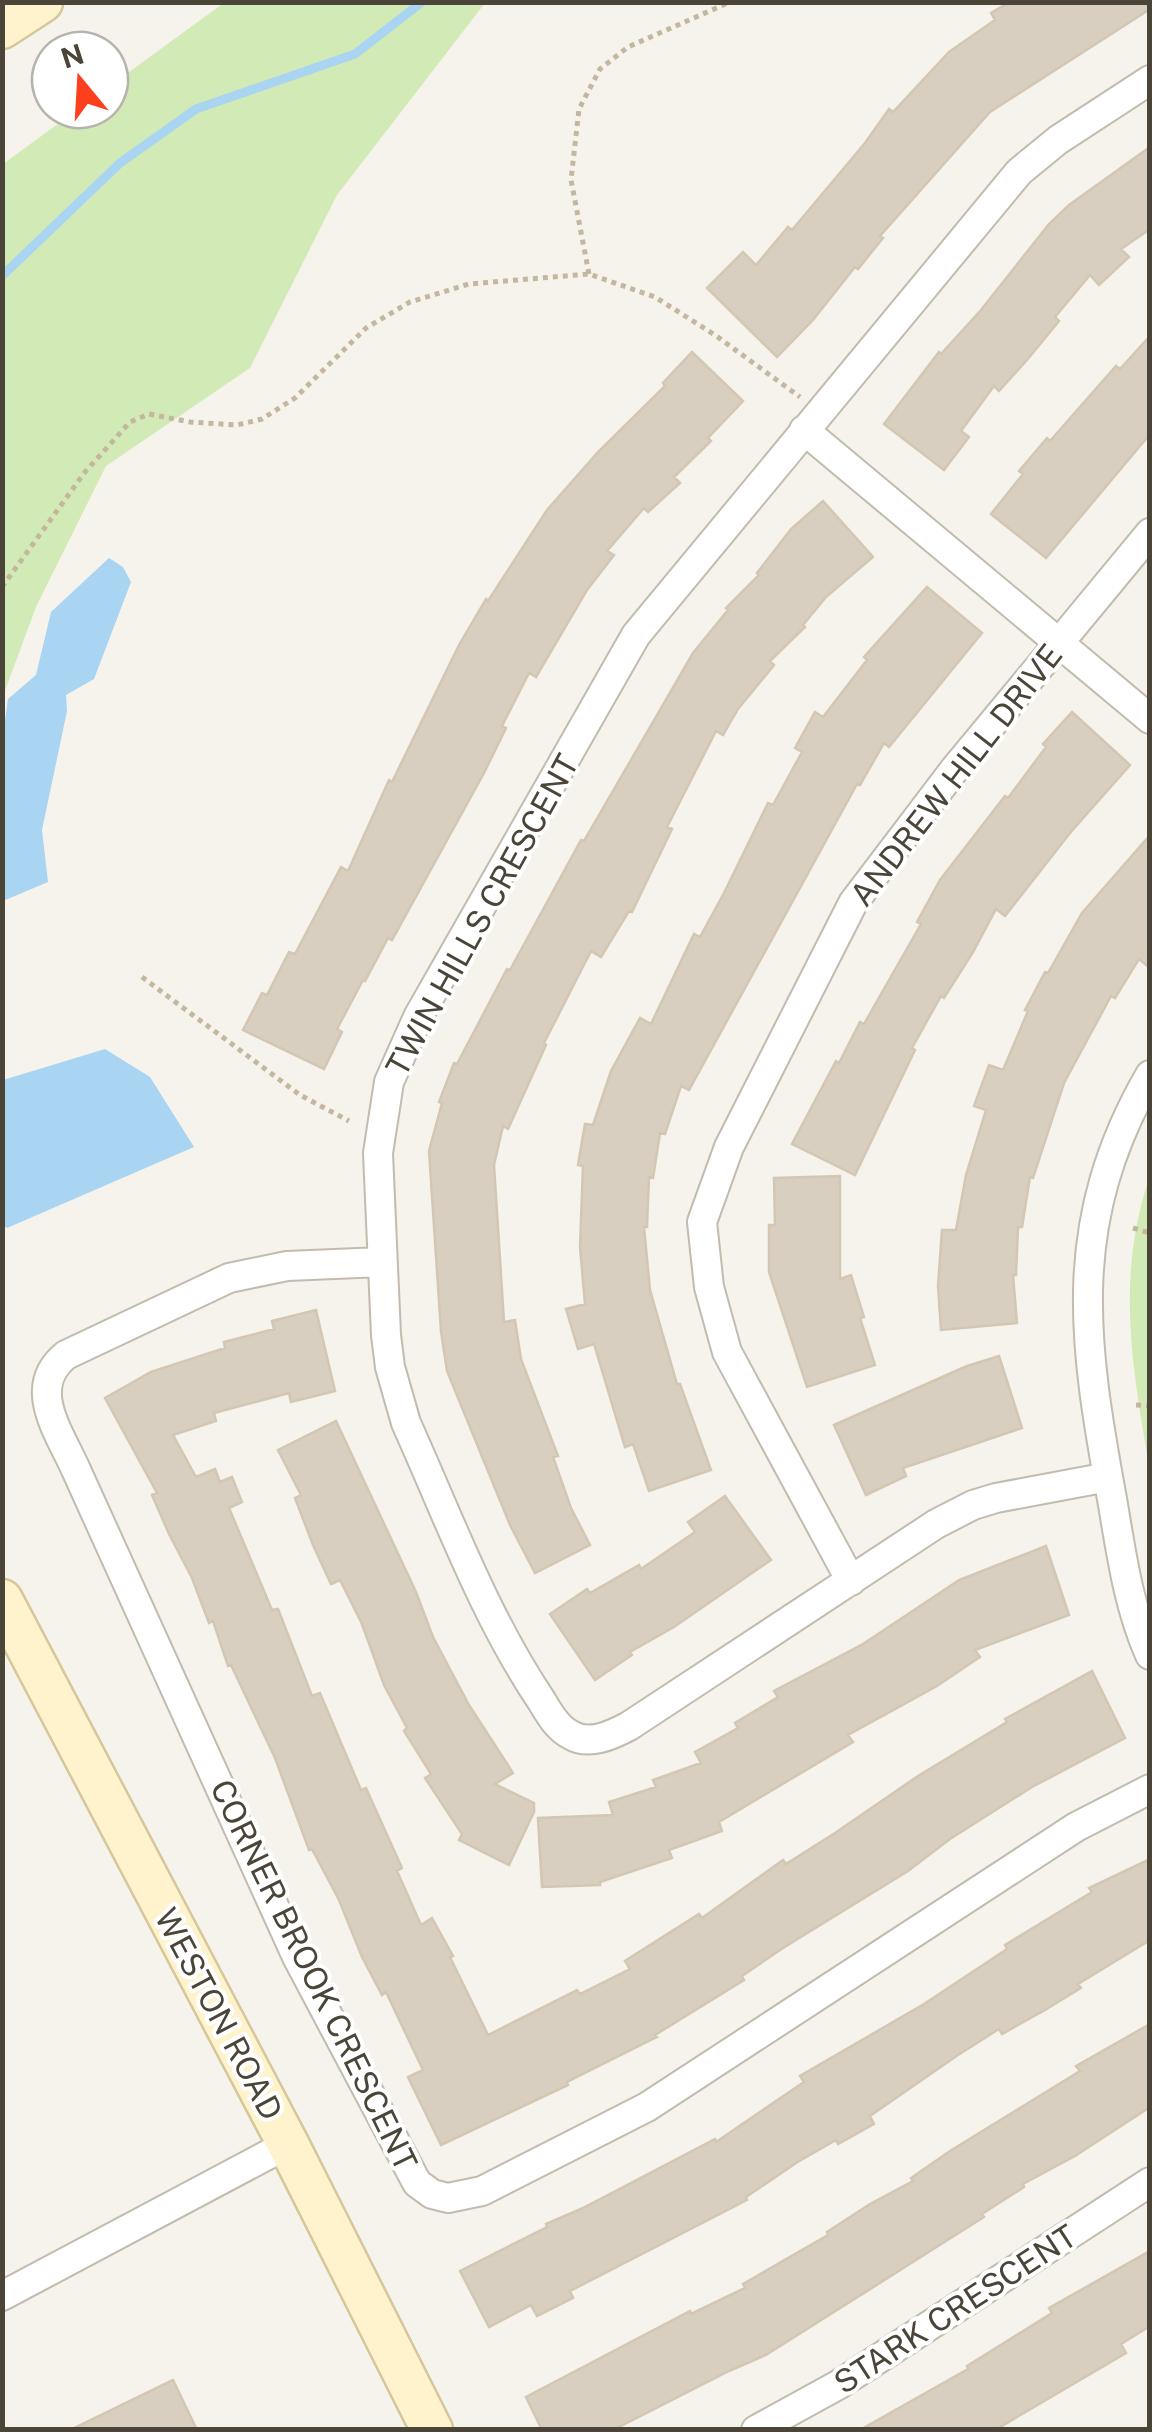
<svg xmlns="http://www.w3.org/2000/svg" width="1152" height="2432" viewBox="0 0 1152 2432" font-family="'Public Sans',sans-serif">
<rect width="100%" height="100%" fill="#f6f3ec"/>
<path fill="#d2eab5" d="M225,2L485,3L337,195L250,368L106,466L36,607L3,696V164L77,110H110V86Z
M1149,1178V1466C1132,1365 1116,1279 1149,1178Z"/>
<path fill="#a9d4f2" d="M109,558L123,567L131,582L94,679L66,695L67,711L42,830L48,882L3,901L2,741L8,699L36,675L51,612Z
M105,1049L150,1077L194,1147L7,1228L2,1224L3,1080Z"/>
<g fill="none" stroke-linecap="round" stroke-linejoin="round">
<path stroke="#a9d4f2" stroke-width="9" d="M2,276L120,163L196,109L355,54L422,2"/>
</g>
<path fill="#d8cfc1" stroke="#d3c7b4" stroke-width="2.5" d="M1010,2H1150V9L990,112L880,236L883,238L858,269L855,267L813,320L777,357L707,288L743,252L756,265L788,227L792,230L865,143L889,109L893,112L949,52L995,20L991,13Z
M1150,147V229L1121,249L1129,257L1099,285L1090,275L1055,317L1059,321L1027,360L999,391L994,386L961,431L969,437L944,470L884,424L939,352L941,354L981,310L1049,224L1069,205Z
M1150,336V434L1046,558L991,514L1023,474L1019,471L1047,438L1050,441L1116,366L1120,369Z
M692,352L743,401L708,438L711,441L674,477L680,483L648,512L644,508L607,551L614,555L587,590L536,677L529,673L502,726L506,728L484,773L392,940L388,938L365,981L363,980L337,1029L342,1032L324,1069L243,1030L262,993L267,995L289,952L295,954L341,867L348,871L389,780L392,782L459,645L486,599L488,601L547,510L598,452L665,386L663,383Z
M823,501L873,557L826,597L803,625L805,627L770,661L774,665L738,709L723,735L716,731L667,827L672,829L632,912L629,911L601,957L591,951L544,1043L546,1045L508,1129L503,1126L494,1165L504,1322L515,1320L521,1359L558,1456L553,1457L571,1508L590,1545L535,1573L510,1525L447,1371L441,1331L429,1151L442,1103L439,1102L454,1063L457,1064L507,969L510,970L581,840L584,841L693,653L728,610L726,608L759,575L757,573L791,529Z
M927,587L982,633L889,747L884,743L860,785L857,784L689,1090L681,1086L665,1134L660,1133L653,1178L649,1177L647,1227H644L650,1290L677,1384H680L711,1470L649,1491L633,1444L625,1447L594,1344L578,1349L566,1309L585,1304L580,1247L583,1166L578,1165L585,1124L593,1125L611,1071L640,1018L651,1024L694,934L700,937L724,893L768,803L773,805L802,752L795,748L815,712L823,717L867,660L864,657Z
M1072,712L1130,765L1070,833L1005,916L996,909L973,952L944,998L941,996L912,1048L915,1050L855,1175L792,1144L836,1061L839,1063L860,1022L864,1024L921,924L917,922L940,880L1005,796L1008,798L1046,747L1043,744Z
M1150,835V968L1139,959L1115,998L1111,996L1064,1083L1033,1178L1030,1177L1022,1227H1018L1016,1275H1013L1017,1323L941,1330L938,1286L942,1230H956L966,1175L986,1110L974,1106L989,1065L1003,1070L1028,1011L1025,1010L1045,972L1048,973L1082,913Z
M840,1176V1279L851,1275L864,1317L860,1318L875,1365L807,1387L769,1272V1225H775L774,1178Z
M316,1310L335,1391L291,1402L289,1393L214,1413L216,1421L173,1435L196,1477L215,1469L220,1482L232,1477L242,1502L229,1508L272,1610L278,1609L312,1696L320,1693L361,1790L366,1788L402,1868L397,1871L421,1925L432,1918L453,1956L450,1957L488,2035L577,1990L580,1994L630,1969L625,1961L699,1914L702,1918L783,1860L786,1864L835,1833L918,1776L1007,1722L1005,1719L1092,1671L1125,1738L1032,1787L950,1839L908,1871L783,1948L742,1976L744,1980L655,2035L657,2037L567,2082L568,2085L441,2145L408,2077L423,2070L386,1992L382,1995L362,1957L339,1900L312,1849L309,1850L275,1758L231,1665L228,1666L213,1621L209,1623L192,1578L169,1534L152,1495L157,1493L105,1398L151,1372L225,1348L224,1342L274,1329L272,1321Z
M999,1356L1022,1428L903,1468L906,1476L866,1495L834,1425L967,1366Z
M336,1421L416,1592L433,1637L469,1705L513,1773L495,1784L534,1803V1812L509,1865L459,1840L462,1834L425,1778L431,1774L404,1731L407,1728L384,1685L362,1624L340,1580L331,1584L313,1545L295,1498L301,1495L278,1450Z
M725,1496L771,1560L674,1627L630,1652L632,1655L595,1680L550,1614L587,1589L590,1593L639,1565L641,1569L695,1532L688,1522Z
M1046,1546L1069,1615L975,1650L980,1657L937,1686L848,1735L853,1742L719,1822L722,1831L669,1850L672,1858L600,1882V1885L542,1887L538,1818L613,1815L609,1802L656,1787L653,1780L701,1763L695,1752L738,1728L735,1723L778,1697L774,1691L863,1644L959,1580Z
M1150,1859V1940L1078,1984L1081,1988L1045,2010L1002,2034L999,2029L958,2055L870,2116L874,2124L838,2144L836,2140L796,2163L746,2197L747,2200L570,2291L573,2298L537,2316L531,2305L489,2327L460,2271L547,2227L546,2224L583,2208L715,2139L716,2142L804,2082L800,2076L924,2004L1007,1949L1005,1945L1092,1892L1089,1888Z
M1150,2024V2107L1075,2156L1023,2184L1024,2187L982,2214L984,2217L766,2355L729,2371L613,2430H542L526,2397L690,2311L691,2314L745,2288L743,2284L828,2235L827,2232L870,2204L913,2181L911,2178L950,2151L1080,2071L1076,2066Z
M1150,2251V2326L1121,2344L1126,2353L995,2430H860L968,2369L967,2366L1052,2313L1049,2308Z
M173,2380L197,2430H70Z"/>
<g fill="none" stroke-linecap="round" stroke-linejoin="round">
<g stroke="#c2bbae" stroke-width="32">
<path id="minor" d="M804,430L1150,719
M1150,1075C1065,1222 1083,1341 1112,1499C1121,1551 1128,1606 1150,1655
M382,1262L287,1266L229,1278L66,1355C25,1388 60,1433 77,1472L297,1957L417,2183L432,2194L448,2198L482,2191L647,2107L1076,1827L1150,1789
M1108,1477L996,1498L973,1505L936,1524L629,1726C612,1735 589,1746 571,1735C557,1728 549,1713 541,1700C484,1615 448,1516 406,1423L390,1367L386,1335L378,1153L389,1082L418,1017L636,635L1019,172L1058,140L1150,80
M851,1581L727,1352L709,1287L702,1222L729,1147L853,903L954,770L1150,533
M2,2296L288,2144
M756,2430L838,2385L1150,2182"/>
</g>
<g stroke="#d6c79b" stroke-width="45">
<path id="secondary" d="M2,28L42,2
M2,1600L288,2144L432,2430"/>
</g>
<path stroke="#c4b79f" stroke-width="5" stroke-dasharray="5 5" stroke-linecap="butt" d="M589,274L571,180L579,109L600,69L628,47L730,2
M2,587L85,472L130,422L149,414L190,422L237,425L262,419L295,398L366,328L410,302L469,284L589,274L655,297L715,335L800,397
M142,977L300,1095L349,1121
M1133,1228L1150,1233
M1136,1405L1150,1406"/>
<use href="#minor" stroke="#fff" stroke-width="28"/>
<use href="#secondary" stroke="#fff3cd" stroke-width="40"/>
</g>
<g text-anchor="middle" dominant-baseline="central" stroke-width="8" stroke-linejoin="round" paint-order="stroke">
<g font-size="32" fill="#4b4439" stroke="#fff">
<text transform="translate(956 775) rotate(-52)">ANDREW HILL DRIVE</text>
<text transform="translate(482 915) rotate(-61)">TWIN HILLS CRESCENT</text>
<text transform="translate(314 1975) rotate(64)">CORNER BROOK CRESCENT</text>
<text transform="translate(219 2014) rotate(62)">WESTON ROAD</text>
<text transform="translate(955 2309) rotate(-33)">STARK CRESCENT</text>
</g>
</g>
<rect width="1152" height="2432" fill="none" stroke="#4b4439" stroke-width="10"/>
<g transform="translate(80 80) rotate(342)"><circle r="48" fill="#ffffff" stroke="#b7b4b0" stroke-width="2.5"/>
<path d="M0-8L18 38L0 25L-18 38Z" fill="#fc3f1d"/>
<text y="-15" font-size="28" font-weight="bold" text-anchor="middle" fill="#4b4439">N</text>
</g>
</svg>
